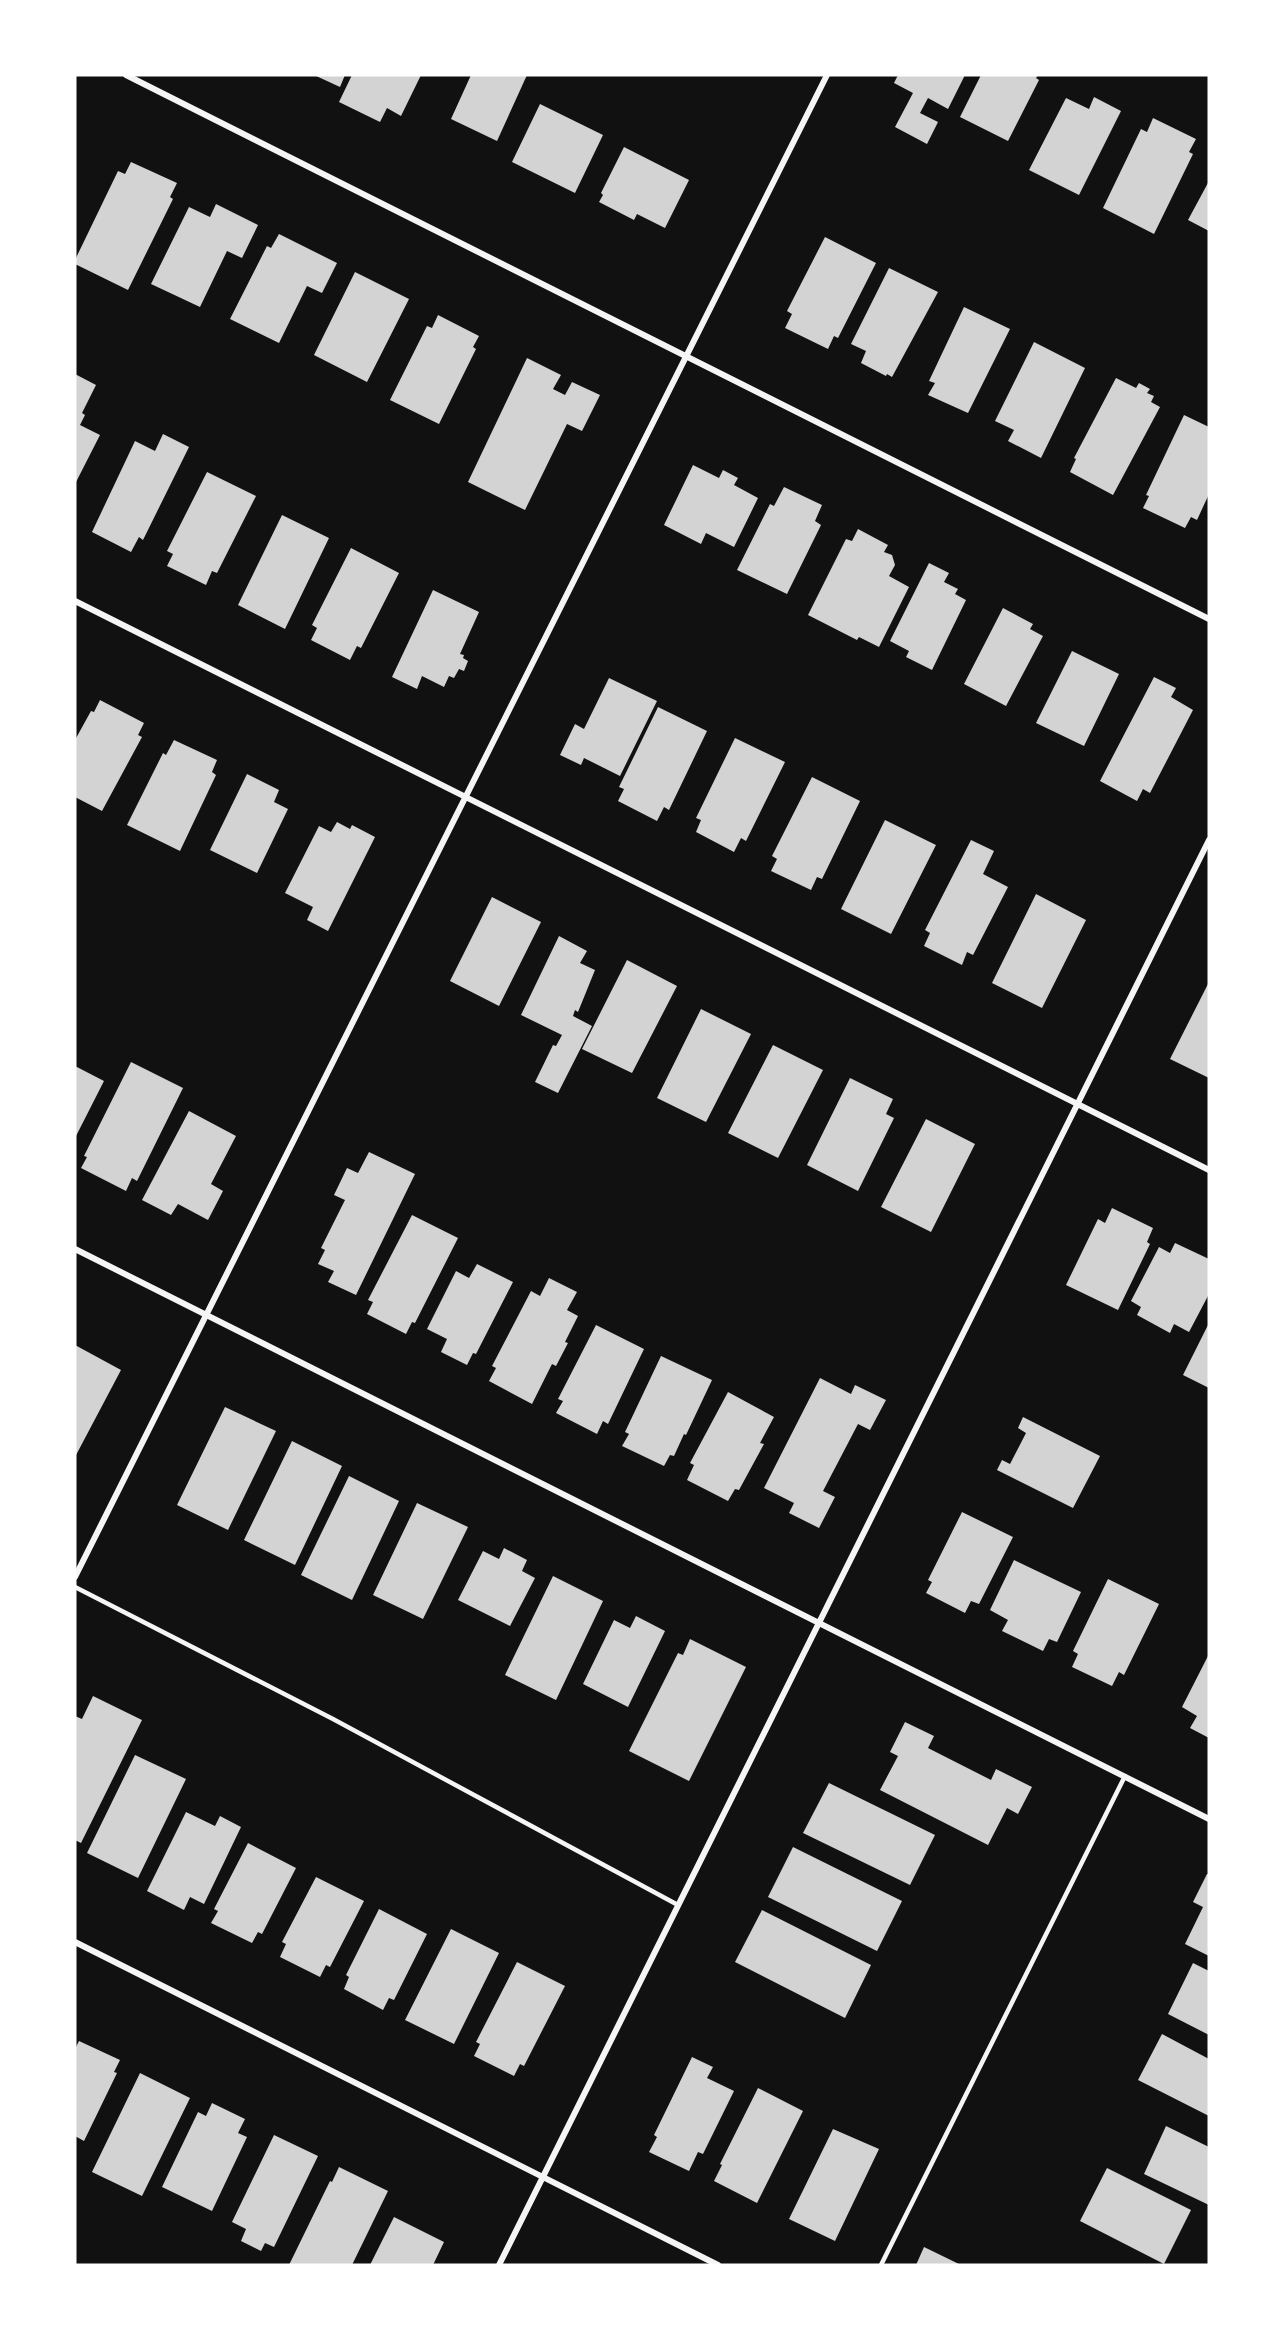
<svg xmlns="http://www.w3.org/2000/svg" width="1284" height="2340" viewBox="0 0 1284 2340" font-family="Manrope,sans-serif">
<rect width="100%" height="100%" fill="#111"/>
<path fill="#d3d3d3" d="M314,75H345L340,87Z
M352,75H421L401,116L387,108L380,122L339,102Z
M471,75H527L497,141L451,119Z
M898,75H965L948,109L928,98L920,113L938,122L927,144L895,127L913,93L894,83Z
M981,75H1038L1036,78L1039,80L1008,141L960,117Z
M1094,97L1121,111L1079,195L1029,170L1066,98L1089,109Z
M540,104L603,135L575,193L512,162Z
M1153,118L1196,139L1189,152L1193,154L1154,234L1103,208L1141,129L1147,132Z
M624,147L689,180L665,228L637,214L634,220L599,202L603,195L601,193Z
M131,162L177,183L170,197L173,199L128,290L75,264V260L118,171L125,174Z
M1209,181V231L1188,220Z
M216,204L258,225L242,258L227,251L200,307L151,284L189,207L210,217Z
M279,234L337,263L322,293L307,286L279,343L230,319L267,246L271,248Z
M825,237L876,263L838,338L834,336L828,349L785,328L792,314L787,311Z
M889,268L938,292L892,377L887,374L886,376L861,363L866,351L851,344Z
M355,272L409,299L367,382L314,355Z
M964,307L1010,329L968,413L928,395L935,383L929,381Z
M438,315L479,336L473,347L476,349L439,424L390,400L427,326L432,328Z
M1034,342L1085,368L1041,458L1008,441L1014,430L995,421Z
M527,358L561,375L553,389L565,395L572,382L600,395L582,431L567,424L525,510L468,482Z
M75,374L96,385L82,413L85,415L80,425L100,435L75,484Z
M1116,378L1136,388L1139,383L1150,389L1147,393L1154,396L1151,402L1160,407L1113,495L1070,472L1076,459L1074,458Z
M1184,415L1209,427V494L1197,520L1191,517L1185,528L1143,508L1149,496L1146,495Z
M163,434L189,447L143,540L139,537L131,552L92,532L135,441L155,451Z
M693,465L719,478L723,470L738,478L734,485L758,498L734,547L706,533L701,544L664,525Z
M207,472L256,496L217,573L212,571L206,585L167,566L173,554L167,551Z
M784,487L822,505L815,521L821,525L787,594L737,570L770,504L774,506Z
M282,515L329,538L285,629L238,605Z
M858,529L888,545L884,552L892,555L895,565L889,576L909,587L879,647L859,637L857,640L808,615L846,539L852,541Z
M351,548L399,573L361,648L357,646L350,660L311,640L317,628L312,625Z
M929,563L949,573L944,582L958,589L955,594L966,600L932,670L906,657L909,651L890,641Z
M433,590L479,612L460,654L464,655L463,658L468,661L464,671L459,669L454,678L449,676L444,687L422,676L417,689L392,677Z
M1003,608L1033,624L1030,629L1043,636L1006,706L964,684Z
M1072,651L1119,674L1084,746L1036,723Z
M1154,677L1176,688L1171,697L1193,710L1150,793L1143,789L1137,801L1100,781Z
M609,678L657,701L620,776L584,758L581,765L560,755L575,724L584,729Z
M100,700L144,723L138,735L142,737L102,811L75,797V740L91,711L94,712Z
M658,707L707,731L669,810L664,807L657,821L618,801L624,789L619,787Z
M735,738L785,762L746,841L741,838L734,852L696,832L701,820L696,818Z
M174,740L217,760L212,772L216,775L180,851L127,825L163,753L166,755Z
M247,774L279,790L274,802L288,809L257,873L210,850Z
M812,777L860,801L822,879L817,877L811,890L771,871L777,859L772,856Z
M885,820L936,845L891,934L841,909Z
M337,822L350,829L352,825L375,837L328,931L307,920L313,907L285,893L319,826L331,832Z
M971,840L994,851L983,874L1008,887L973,955L967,952L962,965L924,946L930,933L925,930Z
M1036,894L1086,920L1042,1008L992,983Z
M492,897L541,922L499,1006L450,981Z
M559,936L587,951L580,963L595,970L578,1012L575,1010L573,1016L592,1026L558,1093L535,1082L553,1045L556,1046L562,1035L521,1015Z
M627,960L677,986L632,1073L582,1049Z
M1209,982V1078L1170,1059Z
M701,1009L751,1034L706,1122L657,1098Z
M773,1045L823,1070L778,1158L728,1133Z
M131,1062L183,1088L137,1181L132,1178L126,1191L81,1168L87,1157L84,1156Z
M75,1066L104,1081L75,1138Z
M850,1078L893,1099L886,1114L894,1118L858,1191L807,1165Z
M189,1111L236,1136L211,1184L223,1191L208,1220L178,1204L171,1215L142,1200Z
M926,1119L975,1144L931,1232L881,1207Z
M369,1152L415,1174L356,1295L328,1282L334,1271L318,1264L325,1250L321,1248L345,1200L334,1195L347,1168L358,1173Z
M1112,1208L1153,1228L1147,1242L1150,1244L1118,1310L1066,1285L1098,1219L1105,1223Z
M412,1215L458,1238L415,1323L412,1322L406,1334L367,1314L373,1302L368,1300Z
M1175,1243L1209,1259V1294L1189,1332L1174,1324L1170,1333L1137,1315L1141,1307L1131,1301L1159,1247L1170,1253Z
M477,1264L513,1282L476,1354L473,1353L467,1365L441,1352L447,1339L427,1329L456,1271L469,1278Z
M549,1278L577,1292L567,1310L578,1316L565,1342L568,1343L556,1366L552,1364L532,1404L489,1381L496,1368L492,1366L531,1291L540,1296Z
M1209,1323V1388L1183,1375Z
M596,1325L644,1349L608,1424L603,1421L597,1434L556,1413L563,1401L558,1399Z
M75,1345L121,1370L75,1457Z
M661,1356L712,1380L686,1435L684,1434L674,1456L670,1455L664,1466L622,1446L629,1434L625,1432Z
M820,1378L851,1394L855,1385L886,1400L870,1430L858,1424L823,1491L835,1497L819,1528L789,1513L794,1503L764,1488Z
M728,1392L774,1417L760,1443L764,1444L739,1490L735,1489L728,1501L687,1480L694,1465L690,1463Z
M225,1407L276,1431L228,1530L177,1505Z
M1023,1417L1100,1456L1073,1508L997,1470L1002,1460L1010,1464L1026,1433L1018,1428Z
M292,1441L342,1466L295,1565L244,1540Z
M349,1476L399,1501L352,1600L301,1575Z
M417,1503L468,1527L423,1619L373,1595Z
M962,1512L1013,1537L979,1604L971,1601L965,1613L926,1593L932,1582L928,1580Z
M504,1548L527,1560L522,1571L535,1578L510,1626L458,1600L483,1551L499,1559Z
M1014,1560L1081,1592L1057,1642L1049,1639L1043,1651L1002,1631L1008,1620L990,1610Z
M553,1576L603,1601L556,1700L505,1675Z
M1108,1579L1159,1604L1124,1675L1119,1672L1112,1686L1072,1667L1078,1654L1073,1651Z
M636,1616L665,1631L628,1707L583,1684L614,1620L630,1628Z
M690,1639L746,1667L689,1781L629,1751L678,1653L683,1655Z
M1209,1654V1738L1190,1728L1197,1716L1182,1707Z
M93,1696L142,1720L81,1843L75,1840V1716L82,1719Z
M905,1722L934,1736L928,1748L991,1780L996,1769L1032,1787L1018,1814L1007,1808L988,1845L880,1790L898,1756L890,1752Z
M135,1755L186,1779L138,1878L87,1853Z
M829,1783L935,1835L910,1885L803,1833Z
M186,1812L215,1826L220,1816L241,1827L204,1904L190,1897L184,1910L147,1891Z
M248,1843L296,1868L262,1934L258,1932L252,1943L211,1923L218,1911L214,1909Z
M793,1847L902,1901L877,1951L768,1897Z
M1207,1874H1209V1956L1185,1944L1203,1907L1193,1902Z
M316,1877L364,1901L330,1967L326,1965L320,1977L280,1957L286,1944L282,1942Z
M379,1909L427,1934L394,2000L389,1998L383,2010L344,1989L349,1977L346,1975Z
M762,1910L871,1965L845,2018L735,1962Z
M451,1929L499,1953L454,2044L405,2020Z
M517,1962L565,1986L524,2066L520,2064L514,2076L474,2056L480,2044L476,2042Z
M1193,1963L1209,1971V2035L1168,2014Z
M1162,2034L1209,2059V2116L1138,2080Z
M79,2041L120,2060L114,2072L117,2073L84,2141L75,2136V2049Z
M692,2057L713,2067L707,2078L734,2091L703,2154L698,2152L689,2171L649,2152L657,2137L654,2135Z
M140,2073L190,2098L142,2196L92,2172Z
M758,2088L803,2111L757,2203L714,2181L722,2165L720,2164Z
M212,2103L245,2119L238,2133L247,2137L212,2211L162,2187L198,2112L206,2116Z
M1166,2126L1209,2147V2205L1144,2174Z
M833,2129L879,2149L835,2241L789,2219Z
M274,2135L318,2156L274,2247L265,2243L261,2251L241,2241L246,2229L232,2222Z
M339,2167L388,2191L352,2265H289L330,2181L332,2182Z
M1107,2168L1191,2210L1164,2264L1080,2221Z
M394,2217L444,2242L433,2265H370Z
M924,2247L961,2265H916Z"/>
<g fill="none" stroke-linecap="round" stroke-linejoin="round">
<path stroke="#f5f5f5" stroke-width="4.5" d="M75,1587L333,1719L678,1905
M881,2265L1125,1776"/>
<path stroke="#f5f5f5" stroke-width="6" d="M126,75L1209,619
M75,601L1209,1170
M75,1249L1209,1819
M75,1577L827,75
M75,1942L718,2265
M499,2265L1209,840"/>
</g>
<rect width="1284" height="2340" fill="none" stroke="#ffffff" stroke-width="153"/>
</svg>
